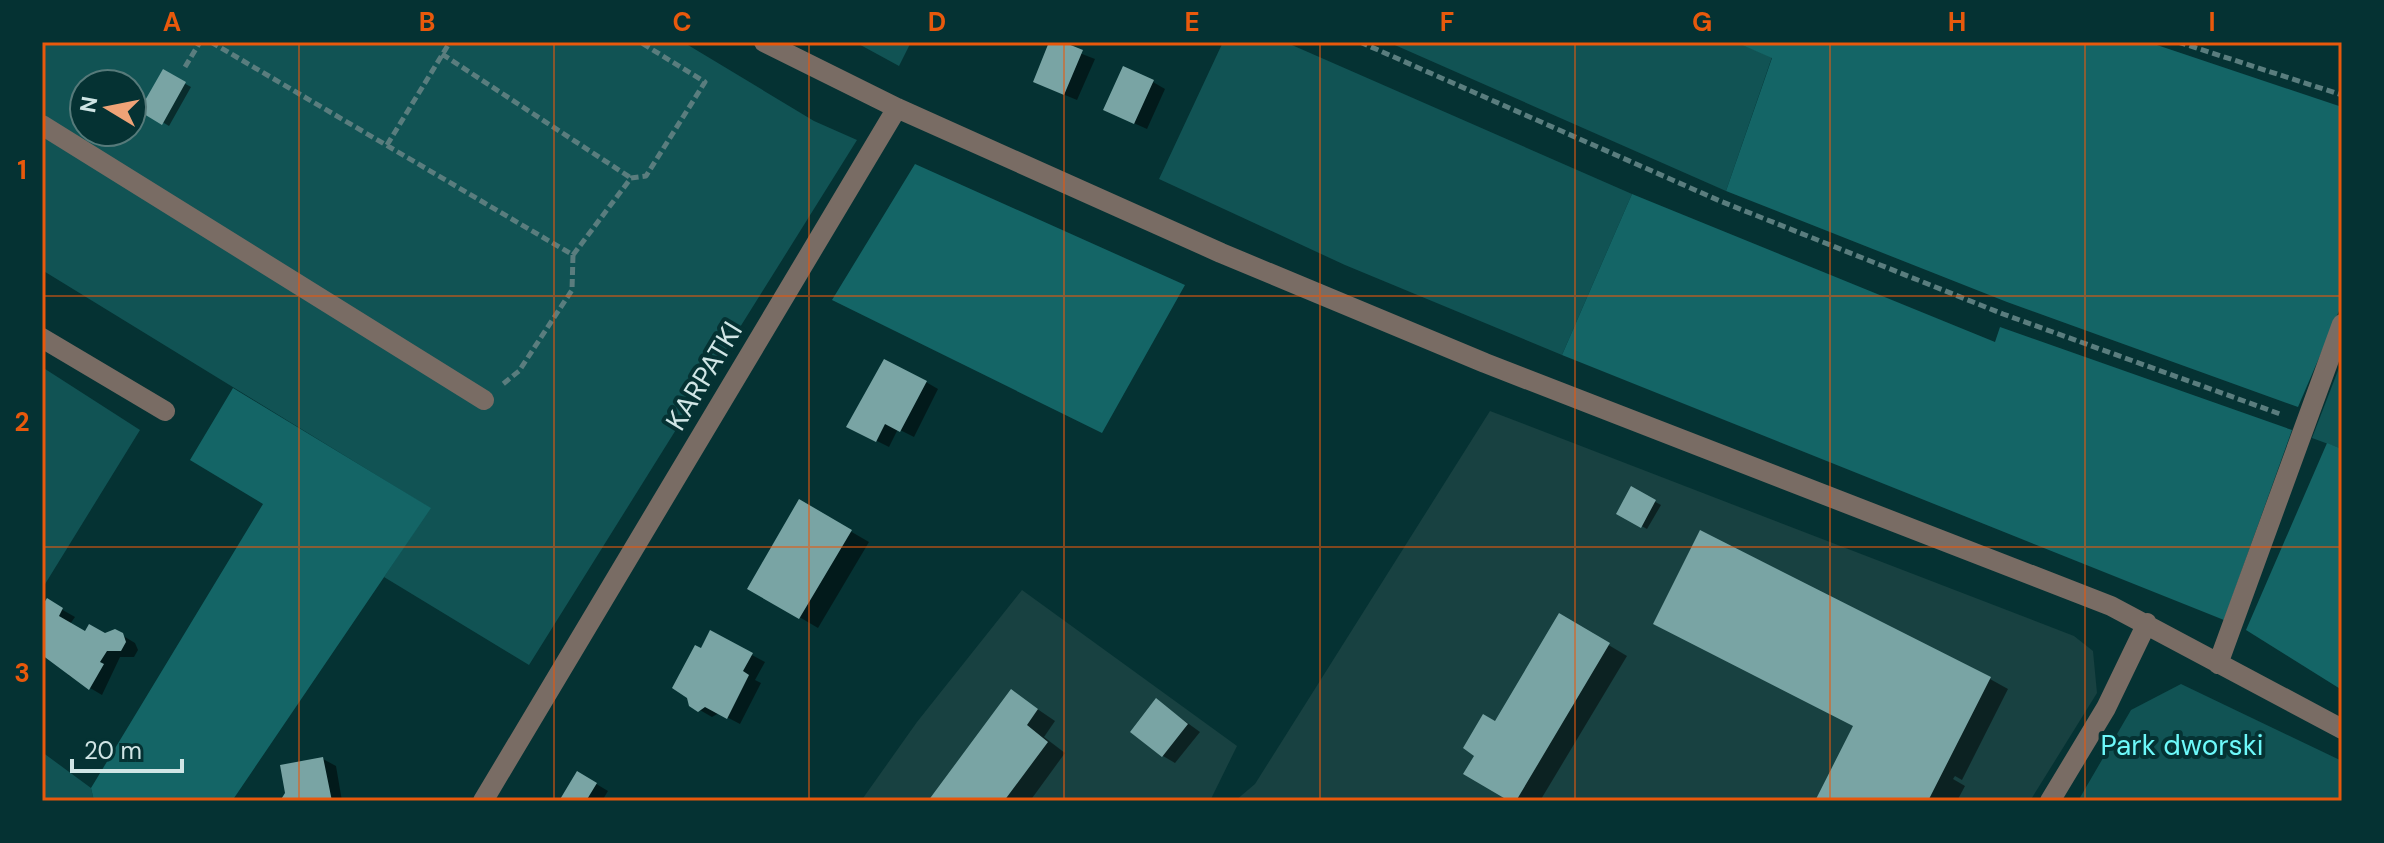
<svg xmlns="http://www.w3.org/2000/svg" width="2384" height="843" viewBox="0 0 2384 843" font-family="'DM Sans',sans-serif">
<rect width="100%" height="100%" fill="#053233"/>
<path fill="#184141" d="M1490,411L2074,636L2093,651L2097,693L2030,801H1235L1255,784Z
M1022,590L1237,746L1210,801H861L917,722Z"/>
<path fill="#115354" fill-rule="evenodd" d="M42,42H683L814,121L857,140L529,665L384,577L430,508L42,270ZM84,84H132V132H84Z
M855,42H911L899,66Z
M1223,42H1285L1632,194L1562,355L1345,265L1159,179Z
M1388,42H1735L1772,57L1726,191Z
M2342,360V449L2312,438Z
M42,367L140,430L42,589Z
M2181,684L2342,761V801H2078L2131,710Z
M42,752L91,788L94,801H42Z"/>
<path fill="#146566" d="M1735,42H2148L2342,107V304L2298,407L2007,302L1726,191L1772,58Z
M915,164L1185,285L1102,433L832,300Z
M1632,194L1995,342L2000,327L2292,430L2224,620L1562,355Z
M233,388L431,508L232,801H94L91,788L263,504L190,460Z
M2327,443L2342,449V690L2246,630Z"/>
<path fill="#0007" d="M1051,42L1095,59L1077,100L1048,88Z
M164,72L191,87L169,126L142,110Z
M1153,82L1165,89L1147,129L1118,116Z
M926,382L938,389L914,437L898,429L889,447L861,433Z
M1632,489L1661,505L1647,529L1618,513Z
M800,502L869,542L818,628L750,588Z
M47,601L75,617L70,624L86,634L105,636L115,631L135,643L138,650L134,657H120L102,695L68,675L71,671L42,653V609Z
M1560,616L1627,656L1540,801H1512L1495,724Z
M711,633L765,662L755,680L761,683L740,724L719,713L712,717L691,705L702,651Z
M1990,679L2008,689L1962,780L1955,776L1953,779L1965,786L1957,801H1818Z
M1011,691L1055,721L1044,737L1065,753L1030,801H930Z
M1157,701L1200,732L1175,763L1163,756Z
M323,759L336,766L342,801H283Z
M578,773L608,791L602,801H562Z"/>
<path fill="#79a4a4" d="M1049,42H1063L1083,50L1064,95L1033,82Z
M1123,66L1154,80L1134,124L1103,110Z
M163,69L186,82L162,125L139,111Z
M884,359L927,381L900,432L885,424L876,442L846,427Z
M1631,486L1656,500L1641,528L1616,514Z
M799,499L852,530L799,619L747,589Z
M1700,530L1991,677L1928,801H1815L1853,726L1653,624Z
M47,598L63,608L59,616L85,631L89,624L105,633L115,629L123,633L126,642L121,651H107L100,662L104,664L89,690L42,655V606Z
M1559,613L1610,643L1516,801H1509L1463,774L1474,756L1463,748L1483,714L1495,721Z
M710,630L753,653L743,671L749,675L727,719L705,707L698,712L689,706L687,698L672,688L695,645L701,648Z
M1011,689L1038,709L1027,725L1048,742L1004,801H928Z
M1156,698L1188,724L1162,757L1130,732Z
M323,757L332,801H280L285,793L280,765Z
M577,771L597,783L586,801H559Z"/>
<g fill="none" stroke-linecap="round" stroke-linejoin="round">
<path stroke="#5a7d7e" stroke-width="5" stroke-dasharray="8 4" stroke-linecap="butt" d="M211,42L573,255L572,290L519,371L503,384
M1360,42L1720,201L2003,314L2280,414
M2178,42L2342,95
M442,54L631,178
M185,67L200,42
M387,145L450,42
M573,255L631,178L646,176L705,82L640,42"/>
<path stroke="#796c64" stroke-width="20" d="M764,42L897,108L1221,253L1485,363L2111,606L2342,729
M42,125L484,400
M42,338L165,411
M2218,664L2342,324
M483,801L897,108
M2050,801L2106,708L2147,623"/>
</g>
<path fill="none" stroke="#e8590c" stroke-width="2" stroke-opacity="0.55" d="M299,42V801M554,42V801M809,42V801M1064,42V801M1320,42V801M1575,42V801M1830,42V801M2085,42V801M42,296H2342M42,547H2342"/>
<g text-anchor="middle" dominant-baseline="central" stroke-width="8" stroke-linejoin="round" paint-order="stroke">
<g font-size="28" fill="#d0e5e5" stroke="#053233">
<text transform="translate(704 376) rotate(-59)">KARPATKI</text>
</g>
<g font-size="28" fill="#6df9fa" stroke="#053233">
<text x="2182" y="745">Park dworski</text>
</g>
</g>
<rect width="2384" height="843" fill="none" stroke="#053233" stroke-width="88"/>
<g transform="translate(108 108) rotate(280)"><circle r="38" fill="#053233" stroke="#567a7a" stroke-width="2"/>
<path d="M0-6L14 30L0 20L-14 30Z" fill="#efa377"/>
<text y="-12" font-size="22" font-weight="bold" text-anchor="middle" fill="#d0e5e5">N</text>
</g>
<path d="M72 759v12h110v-12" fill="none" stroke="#d0e5e5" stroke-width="4"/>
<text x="84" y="759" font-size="24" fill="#d0e5e5" stroke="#053233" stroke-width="6" paint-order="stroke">20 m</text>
<rect x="44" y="44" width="2296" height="755" fill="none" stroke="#e8590c" stroke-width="3"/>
<g font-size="26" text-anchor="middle" font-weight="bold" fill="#e8590c">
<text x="172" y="31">A</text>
<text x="427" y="31">B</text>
<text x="682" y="31">C</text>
<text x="937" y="31">D</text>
<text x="1192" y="31">E</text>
<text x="1447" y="31">F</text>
<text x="1702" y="31">G</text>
<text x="1957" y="31">H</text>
<text x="2212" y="31">I</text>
<text x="22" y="179">1</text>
<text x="22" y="431">2</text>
<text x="22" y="682">3</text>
</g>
</svg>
